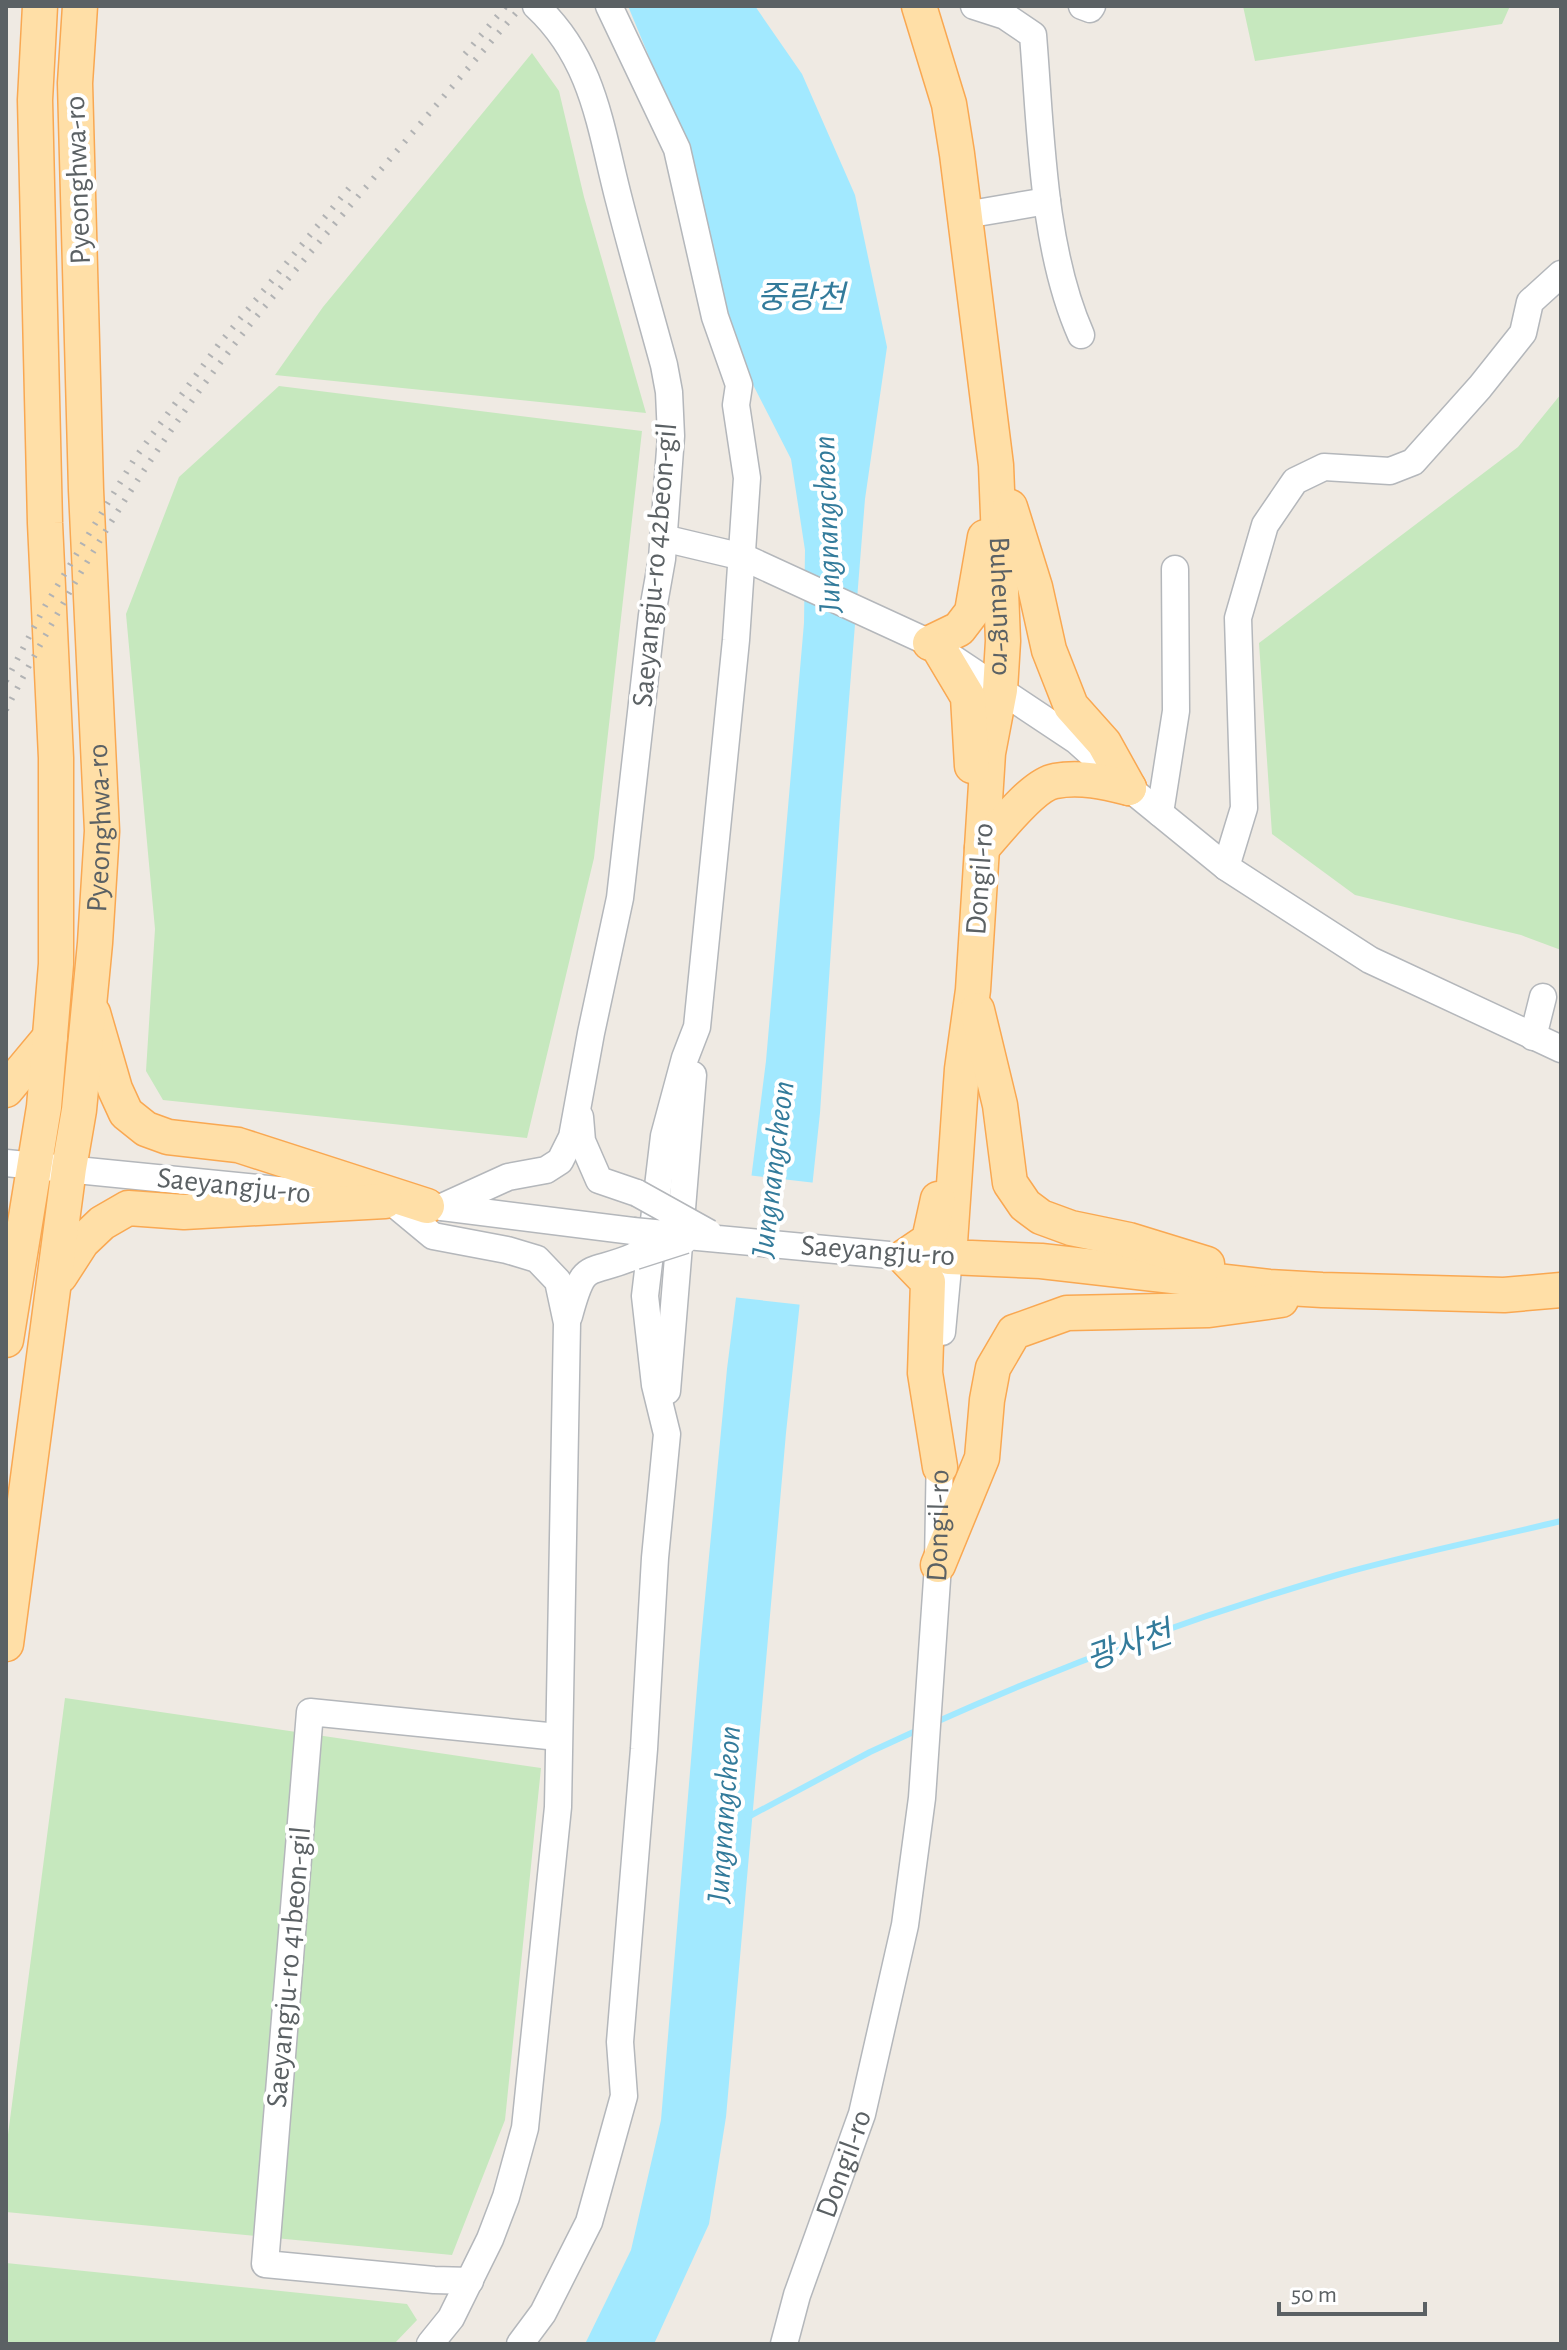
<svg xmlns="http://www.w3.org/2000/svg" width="1567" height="2350" viewBox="0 0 1567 2350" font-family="'Alegreya Sans','Noto Sans KR',sans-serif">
<rect width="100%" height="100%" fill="#efeae3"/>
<path fill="#c6e8be" d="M1243,6H1510L1502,24L1255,61Z
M532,53L559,91L584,197L646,413L275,375L323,307Z
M279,386L642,431L594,858L527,1138L163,1100L146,1071L155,929L126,614L179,477Z
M1561,394V950L1521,935L1355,895L1272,834L1259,643L1518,447Z
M65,1698L541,1768L505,2120L452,2255L6,2212V2150Z
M6,2263L407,2304L417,2320L394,2344H6Z"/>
<path fill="#a2e9ff" d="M628,6H755L802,74L855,195L887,347L865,499L841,800L820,1113L786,1433L726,2117L709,2224L654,2344H585L631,2250L661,2120L701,1640L727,1369L766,1061L804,623L805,550L791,459L743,365L674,117Z"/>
<path fill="#efeae3" d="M747,1175L816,1183L803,1305L732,1297Z"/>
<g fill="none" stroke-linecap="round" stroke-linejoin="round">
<path stroke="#a2e9ff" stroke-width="6" d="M934,1723C1065,1664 1199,1615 1337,1575C1411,1554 1487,1539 1561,1521
M748,1817L870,1752L920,1729"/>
<g stroke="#b4b7bb" stroke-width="29">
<g id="minor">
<path d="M974,6L1005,16L1033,35C1041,131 1042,247 1081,335"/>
<path d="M1082,6L1090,9L1092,6"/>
<path d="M965,215L1047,201"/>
<path d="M663,538L743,557L930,643L1077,741L1129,788L1226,867L1370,960L1561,1049"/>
<path d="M1160,813L1176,711L1175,569"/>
<path d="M1226,867L1244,808L1238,618L1265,525L1295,481L1324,467L1390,471L1413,462L1480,387L1523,333L1530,302L1561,274"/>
<path d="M1533,1037L1543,997"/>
<path d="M580,1117L582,1141L599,1180L637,1193"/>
<path d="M6,1163L308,1193"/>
<path d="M392,1202L433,1236L507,1250L537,1259L558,1281L567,1323L558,1807L525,2128L506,2197L490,2239L451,2318L430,2344"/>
<path d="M442,1207L508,1177L546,1170L560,1161L572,1137L591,1033L620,898L652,615L662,559L671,436L669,392L664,365C649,310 633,255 619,200C600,127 594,60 536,6"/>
<path d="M442,1207L633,1231"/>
<path d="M931,1257H949L942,1332"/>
<path d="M569,1316C585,1257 586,1277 635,1256"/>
<path d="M667,1391L693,1075"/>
<path d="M470,2281L434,2280L265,2264L310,1712L558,1737"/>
<path d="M520,2344L543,2313L589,2222L624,2096L620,2042L644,1749L655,1558L667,1434L655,1385L645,1296L664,1136L685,1058L697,1027L736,640L747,478L736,405L739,385L715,317L677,149L609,6"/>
<path id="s1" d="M784,2344L797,2295L862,2114L905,1925L922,1798L938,1565L940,1447"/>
</g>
</g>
<g stroke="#f9a852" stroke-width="37">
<g id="major">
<path id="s2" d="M919,6L949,104L957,154L996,465L1003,641L1000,690L988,753L973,990L962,1069L949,1257L1041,1261L1269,1287L1322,1290L1504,1295L1561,1290"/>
<path d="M1010,507L1035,587L1049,650L1071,706L1104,743L1129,788"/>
<path d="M930,643L959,629L972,612L985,537"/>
<path d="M940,650L968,697L972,766"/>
<path d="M982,848C998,831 1032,785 1055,781C1080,776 1105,782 1129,788"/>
<path d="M977,1010L1000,1105L1010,1183L1025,1205L1041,1217L1071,1228L1129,1240L1207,1264"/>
<path d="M93,1013L115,1089L126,1113L146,1129L168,1137L238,1145L427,1206"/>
<path d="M6,1090L50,1037"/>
<path d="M938,1199L929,1240L904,1257L928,1282L925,1373L940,1467"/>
<path d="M60,1276L82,1242L102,1223L128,1208L184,1212L385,1201"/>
<path d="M6,1340L44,1107L56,964V758L45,523L35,100L40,6"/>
<path d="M938,1565L982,1458L987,1400L993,1368L1014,1332L1067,1313L1209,1310L1281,1300"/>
<path id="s3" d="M6,1644L69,1168L79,1110L95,943L102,831L86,490L75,83L80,6"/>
</g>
</g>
<use href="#minor" stroke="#fff" stroke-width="26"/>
<use href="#major" stroke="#ffdfa7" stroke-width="34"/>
<path stroke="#b2b3b4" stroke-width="6" stroke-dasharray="2 10" stroke-linecap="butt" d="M465,54L506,6
M6,681L45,606L135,458L219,344L355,181
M6,710C70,585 141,465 227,354C251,322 278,291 304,260C376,175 449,90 522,6"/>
<g stroke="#b4b7bb" stroke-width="29" stroke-linecap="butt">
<path id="minor-bridge" d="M637,1193L709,1233
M633,1231L889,1255
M635,1256L685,1240"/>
</g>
<use href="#minor-bridge" stroke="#fff" stroke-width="26"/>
</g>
<g text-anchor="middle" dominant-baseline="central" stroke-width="8" stroke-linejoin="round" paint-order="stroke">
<g font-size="30" fill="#5b6164" stroke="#fff">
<text transform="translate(78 180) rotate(-92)">Pyeonghwa-ro</text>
<text transform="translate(655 565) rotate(-85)">Saeyangju-ro 42beon-gil</text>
<text stroke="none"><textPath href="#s2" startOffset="608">Buheung-ro</textPath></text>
<text stroke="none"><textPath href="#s3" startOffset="822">Pyeonghwa-ro</textPath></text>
<text transform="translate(980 879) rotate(-86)">Dongil-ro</text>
<text transform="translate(234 1186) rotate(6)">Saeyangju-ro</text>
<text transform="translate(878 1251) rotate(4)">Saeyangju-ro</text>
<text stroke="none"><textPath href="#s1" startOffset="838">Dongil-ro</textPath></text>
<text transform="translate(289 1967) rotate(-85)">Saeyangju-ro 41beon-gil</text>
<text stroke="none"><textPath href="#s1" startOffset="190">Dongil-ro</textPath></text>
</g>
<g font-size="32" font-style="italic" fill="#337b9b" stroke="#fff">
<text x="801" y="298">중랑천</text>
<text transform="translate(827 524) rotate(-92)">Jungnangcheon</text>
<text transform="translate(773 1169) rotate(-83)">Jungnangcheon</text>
<text transform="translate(1129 1646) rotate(-19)">광사천</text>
<text transform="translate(724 1814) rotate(-86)">Jungnangcheon</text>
</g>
</g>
<rect width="1567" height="2350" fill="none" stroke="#5b6164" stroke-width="16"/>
<path d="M1279 2302v12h146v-12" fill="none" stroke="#5b6164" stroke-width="4"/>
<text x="1291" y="2302" font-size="24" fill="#5b6164" stroke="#ffffff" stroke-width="6" paint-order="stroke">50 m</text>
</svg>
